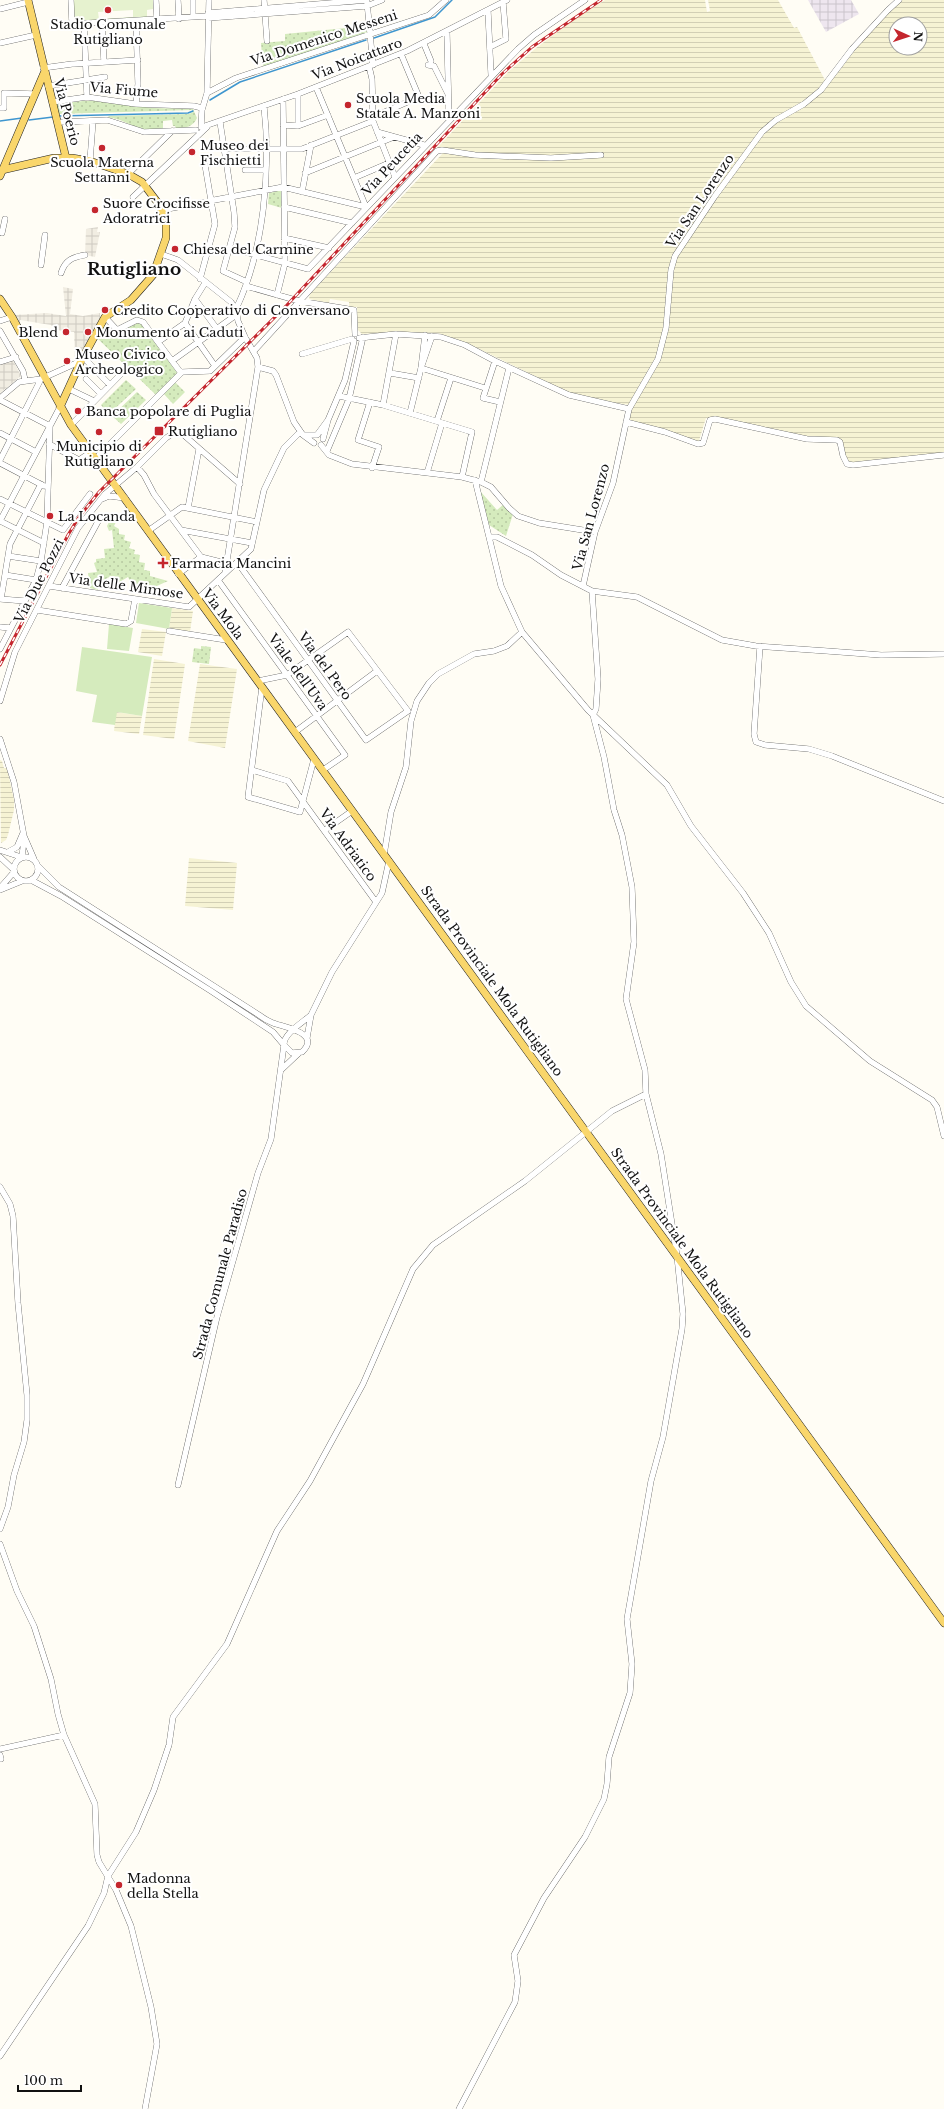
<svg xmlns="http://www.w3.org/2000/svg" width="944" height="2109" viewBox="0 0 944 2109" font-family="'Libre Baskerville',serif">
<defs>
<pattern id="industrial-grid" width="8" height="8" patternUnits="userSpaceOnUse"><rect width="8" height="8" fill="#eee6ef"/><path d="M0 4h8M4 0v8" fill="none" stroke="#cbc4cc"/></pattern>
<pattern id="farmland-rules" width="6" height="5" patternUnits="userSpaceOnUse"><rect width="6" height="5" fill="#f6f3d4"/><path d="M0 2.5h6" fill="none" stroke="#d2cfb5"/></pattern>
<pattern id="park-dots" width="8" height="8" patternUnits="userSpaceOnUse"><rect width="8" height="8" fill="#d5ebbd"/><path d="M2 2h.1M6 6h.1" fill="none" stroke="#b6c8a1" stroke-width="1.8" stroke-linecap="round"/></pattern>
<pattern id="plaza-grid" width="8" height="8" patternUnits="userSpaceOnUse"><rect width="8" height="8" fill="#f1ede2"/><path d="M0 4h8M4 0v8" fill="none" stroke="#cecac1"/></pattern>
</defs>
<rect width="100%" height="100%" fill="#fffdf5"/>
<path fill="url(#industrial-grid)" d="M808,0H851L859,14L826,32Z"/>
<path fill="url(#farmland-rules)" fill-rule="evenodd" d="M605,0H705L707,12L710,11L708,0H778L794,28L797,27L826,82L816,94L774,120L672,258L666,326L655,366L630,405L578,397L469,344L438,333L398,332L362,334L358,330L357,307H349V302L330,299L329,303L309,299L310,294L443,153L445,150L437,148L508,72L536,48L576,18Z
M901,0H944V455L851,463H844L838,442L706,418L698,444L629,421L632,408L657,364L673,271L679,252L762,134L770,126L811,101L836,75L871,29ZM896,24H920V48H896Z
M172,608L193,611L190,632L169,629Z
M142,629L166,632L162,656L138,652Z
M154,659L185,664L174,739L143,735Z
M200,664L237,669L225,748L188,741Z
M116,712L142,716L139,734L114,731Z
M0,760L2,761L4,768H7L14,800V810L8,835L6,840L1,843Z
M189,858L237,863L233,910L185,906Z"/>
<path fill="#d5ebbd" d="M139,603L172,608L169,629L136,623Z
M109,624L133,628L129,651L107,649Z
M82,647L152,657L142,716L117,712L115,725L92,722L97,695L76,691Z"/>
<path fill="url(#park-dots)" d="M366,26L367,32L263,68L261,43L285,41V34Z
M83,101H100L153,108L193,109L197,118C193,127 186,128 176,128L175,126H173L172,120L163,121V129L145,131L120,120L108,117L109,116L189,114L193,112L192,110L57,114L55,104Z
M282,190V208L268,204L269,193Z
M140,322L178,374L156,395L96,337L103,324L115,334Z
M126,380L136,389L109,414L101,405Z
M175,382L185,392L173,404L163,393Z
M137,392L146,400L121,424L112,416Z
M480,491L497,510L504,504L513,514L506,536L489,525Z
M110,520L116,522L114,526L119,529V534L125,535L124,540L131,542L129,548L135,550L134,554L140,555L139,562L145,563L144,570L150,571V576L168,581L150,589L145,581L133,587L128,577L116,584L111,576L97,584L98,590L90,588L88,573L97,572L94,563L96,562V559L105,558L104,549L114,548L112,530L109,531L107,526Z
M201,646L211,647L209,664L192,662L194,648L201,649Z"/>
<path fill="#e6f2cf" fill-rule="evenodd" d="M73,0H153V9L147,10V17L74,22ZM133,10V17L99,19L98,12Z"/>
<path fill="url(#plaza-grid)" d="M98,227L97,232H100L95,257L85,255L86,229Z
M63,287L73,289L70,314L83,316L100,313V319L80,360L75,361L74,332L56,330L51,325L20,320V325L14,315L47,313L66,316Z
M13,360L21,376L0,393V364Z"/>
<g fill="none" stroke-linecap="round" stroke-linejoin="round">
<path stroke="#3f96cf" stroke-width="1.5" d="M374,38L435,17L452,0
M210,100L240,82L366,40
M58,116L188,113L193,111
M29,120L53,117
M0,121L22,118"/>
<g stroke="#444" stroke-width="6">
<path id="minor" d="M71,0L72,24L208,16
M156,0L157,20
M178,0L179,19
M193,0V17
M264,0L267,41
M367,2L373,65
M0,9L28,2
M488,11L491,74
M208,13L367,0
M208,18L367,6L382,0
M102,22L104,62
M84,23L87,97
M447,33L449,119
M0,43L36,35
M424,44L431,61
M490,47L506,39L503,2
M74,64L138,60
M428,65L434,66L448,94
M369,66L372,79L373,121L395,177
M43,68L72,64
M48,86L105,77
M316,87L366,207
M207,93L236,78L429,15L446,0
M298,94V126
M52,102L87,97L136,104L194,106L202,108
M136,104L138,84L136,21
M0,108H4V93L35,94
M373,117L419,97L401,54
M62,122L107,120L144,132L196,130
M220,122L234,212L235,227L223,271L247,282
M283,125L298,126L328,115
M201,127L202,110L207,93L209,0
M202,127L298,94L407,51L507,0
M377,132L424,145
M224,149H302L373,121
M90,161L93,121
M245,170H265
M305,173L394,137
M128,174L172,131
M354,178L389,163
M302,192L311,145
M133,197L207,127
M284,207L352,223
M162,210L283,187L366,207
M2,233L5,219
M284,238L329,248
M230,248L308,269L518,49L534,35L585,0
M161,254L178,260L231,302L236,309L238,321L245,337L257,358L258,367L225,573
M41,265L45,235
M61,273C65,260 73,257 85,255
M200,279L215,224L205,165
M246,286L299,301L354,310L355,334
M277,295L285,263L283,99
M195,299L217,329
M236,309C264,251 271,170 264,106
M105,317L117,330L137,320L143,322L181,373
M0,321L12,317
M185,323L215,366
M0,331L23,371L25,380
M432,336L421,368L485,388
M359,338L396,334L441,337L465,345L495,361L569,395L629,409
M158,342L185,323L195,299L205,283
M254,351L437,151L442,150L475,155L551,158L601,155
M302,354L352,339
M83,357L110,385
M172,361L236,315
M495,361L483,398L500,402
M0,362L16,357
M258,367L273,371L276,375L294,422L303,435
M390,373L419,378
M86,379L101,394
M69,389L94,401
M339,396L383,405L472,432L462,477
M0,398L19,382L41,379
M0,400L50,426L47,522L41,561L36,580L0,649
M370,402L358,440L379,447L372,468
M383,405L396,334
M410,413L421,368L425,335
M328,420L345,380L354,341
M437,421L451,378
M626,422L665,432L698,444L703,443L710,420L715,419L807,439L837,440L840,442L843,456L847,464L853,465L944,455
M71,425L125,370
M0,433L36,452
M314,443L303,435H317L328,420L323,439
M49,444L79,460L91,452
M321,445L329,455L352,464L462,477L481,482L491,487L509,508L518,516L539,523L595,532
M327,451L349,399L363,337
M96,458L182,372L210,371L245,337
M0,460L41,379L81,361
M0,463L44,486
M137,467L144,475L154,494L201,557
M427,473L442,423
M475,480L501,586L522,632L588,710L667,785L691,826L743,893L769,933L791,982L806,1006L870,1061L932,1100L937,1107L944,1136
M481,482L509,368
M0,499L63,530L90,494
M102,499L109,496L125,498
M188,508L199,449
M0,521L60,407
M0,521L44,543
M181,530L252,543
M148,531L182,507L257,522
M489,537H497L532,555L561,575L592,591L637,597L722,640L756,646L827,651L881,655L944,654
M8,556L41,561
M237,562L366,740L408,711L348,632L287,675L258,681
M178,574L201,557L229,564
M5,575L36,580
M218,580L345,755L323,770
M49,586L189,607L251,549L264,490L284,448L300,432
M583,586L595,532L613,483L629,409L658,359L666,328L671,270L675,256L715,196L762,132L776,120L804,104L821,90L852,49L888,10L899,0
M62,588L101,516
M0,599L25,601
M1,599L10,544L41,484
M37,610L126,624L131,621L135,599
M0,627L11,628
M169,631L226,640
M760,646L754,734L756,742L765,745L809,749L832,756L944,801
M262,687L248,797L300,812L314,759
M0,701L15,652L78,528L105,494L137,467L166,438L178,430L240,484
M295,732L377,671
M0,739L14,782L24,836L34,859
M252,770L288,781L376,902
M325,830L352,811
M0,850L21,857
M8,852L17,847L23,833
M384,855L391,812L406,767L411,721L417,701L429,683L438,674L474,654L494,651L507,646L522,632
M14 869a12 12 0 1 1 24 0a12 12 0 1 1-24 0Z
M0,857L14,870
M22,857L24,840
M38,866L59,887L259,1015C263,1018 268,1021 273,1023C284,1027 322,1033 302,1052L292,1053L284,1045C283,1034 302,1023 311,1015
M31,880L61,896L211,991L273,1032L284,1045L271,1139L258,1173L217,1317L178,1485
M0,888L14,872
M0,890L22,881
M307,1038L311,1015L332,972L382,893L389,861
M282,1069L299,1053
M0,1187L10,1204L13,1216L18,1303L27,1395V1420L24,1442L14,1475L8,1507L0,1529
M0,1544L17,1591L34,1626L51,1679L58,1714L64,1735L95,1804L97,1855L99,1862L116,1890L131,1926L151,2007L157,2044L145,2109
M0,1749L64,1735
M0,1755L1,1759
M0,2056L88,1926L104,1893L108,1876L136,1832L154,1790L169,1745L173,1717L227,1644L277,1531L310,1481L363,1384L413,1269L433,1245L525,1181L612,1111L646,1094
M459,2109L515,2002L518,1981L514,1955L544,1898L585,1837L604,1799L607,1784L609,1757L630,1693L632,1664L627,1619L651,1481L663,1437L682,1329L683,1314L677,1256L661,1154L646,1094L645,1070L626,999L634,942L632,887L622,835L614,810L604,757L593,715L596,709L598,679L592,591"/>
</g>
<g stroke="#222" stroke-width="8">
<path id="major" d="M28,0L66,158
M2,170L54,158H72L90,161L128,174L142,182L158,203L166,220V238L153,275L131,300L105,317L81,361L60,407
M0,176L44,73
M0,299L12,317L71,425L944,1623"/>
</g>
<use href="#minor" stroke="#fff" stroke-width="5.5"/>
<use href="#major" stroke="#f9d66b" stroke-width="7"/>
<g stroke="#c4262e" stroke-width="3">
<path id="rail" d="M0,665L68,535L79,517L99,492L287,305L502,74L532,47L601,0"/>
</g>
<use href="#rail" stroke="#fff" stroke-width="1.5" stroke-dasharray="4.5" stroke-linecap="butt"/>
</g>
<g fill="#c4262e" stroke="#fff" stroke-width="1.5">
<circle cx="108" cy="10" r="4"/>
<circle cx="348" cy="105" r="4"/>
<circle cx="102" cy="148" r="4"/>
<circle cx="192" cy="152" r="4"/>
<circle cx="95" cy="210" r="4"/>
<circle cx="175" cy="249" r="4"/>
<circle cx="105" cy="310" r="4"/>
<circle cx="66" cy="332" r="4"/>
<circle cx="88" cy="332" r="4"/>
<circle cx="67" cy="361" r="4"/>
<circle cx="78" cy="411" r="4"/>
<rect x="154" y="426" width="10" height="10" rx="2"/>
<circle cx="99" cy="432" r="4"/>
<circle cx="50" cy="516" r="4"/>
<path d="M161 557h4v4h4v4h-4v4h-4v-4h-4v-4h4z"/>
<circle cx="119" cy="1885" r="4"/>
</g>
<g text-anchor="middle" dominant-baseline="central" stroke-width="4" stroke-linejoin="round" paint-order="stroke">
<g font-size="13" fill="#111" stroke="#fff" text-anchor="start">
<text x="108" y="24" text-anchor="middle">Stadio Comunale<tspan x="108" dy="15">Rutigliano</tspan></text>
<text x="356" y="98">Scuola Media<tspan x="356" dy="15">Statale A. Manzoni</tspan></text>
<text x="200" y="145">Museo dei<tspan x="200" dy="15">Fischietti</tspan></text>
<text x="102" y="162" text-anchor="middle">Scuola Materna<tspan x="102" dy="15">Settanni</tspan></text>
<text x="103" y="203">Suore Crocifisse<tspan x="103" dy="15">Adoratrici</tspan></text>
<text x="183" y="249">Chiesa del Carmine</text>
<text x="113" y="310">Credito Cooperativo di Conversano</text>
<text x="58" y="332" text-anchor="end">Blend</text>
<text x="96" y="332">Monumento ai Caduti</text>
<text x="75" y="354">Museo Civico<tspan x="75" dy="15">Archeologico</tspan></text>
<text x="86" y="411">Banca popolare di Puglia</text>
<text x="168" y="431">Rutigliano</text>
<text x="99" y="446" text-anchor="middle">Municipio di<tspan x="99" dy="15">Rutigliano</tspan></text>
<text x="58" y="516">La Locanda</text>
<text x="171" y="563">Farmacia Mancini</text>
<text x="127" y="1878">Madonna<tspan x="127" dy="15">della Stella</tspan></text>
</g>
<g font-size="13" fill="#111" stroke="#fff">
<text transform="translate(324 38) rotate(-18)">Via Domenico Messeni</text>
<text transform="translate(357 59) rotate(-21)">Via Noicattaro</text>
<text transform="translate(124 90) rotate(5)">Via Fiume</text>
<text transform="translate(67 112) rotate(75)">Via Poerio</text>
<text transform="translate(392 164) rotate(-47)">Via Peucetia</text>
<text transform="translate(700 201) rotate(-56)">Via San Lorenzo</text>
<text transform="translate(591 517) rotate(-75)">Via San Lorenzo</text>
<text transform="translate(39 581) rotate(-63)">Via Due Pozzi</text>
<text transform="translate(126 586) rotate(8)">Via delle Mimose</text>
<text transform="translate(223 614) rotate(53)">Via Mola</text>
<text transform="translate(325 666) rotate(54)">Via del Pero</text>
<text transform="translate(298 672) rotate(54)">Viale dell'Uva</text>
<text transform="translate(348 845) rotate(54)">Via Adriatico</text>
<text transform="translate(492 981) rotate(54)">Strada Provinciale Mola Rutigliano</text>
<text transform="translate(682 1243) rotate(54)">Strada Provinciale Mola Rutigliano</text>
<text transform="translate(220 1274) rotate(-75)">Strada Comunale Paradiso</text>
</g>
<g font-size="17" font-weight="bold" fill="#111" stroke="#fff">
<text x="134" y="269">Rutigliano</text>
</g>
</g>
<g transform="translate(908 36) rotate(93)"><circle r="19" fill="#ffffff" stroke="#a0a0a0"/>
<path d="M0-3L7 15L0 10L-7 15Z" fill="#c4262e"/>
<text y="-6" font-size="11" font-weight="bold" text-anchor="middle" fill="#111111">N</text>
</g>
<path d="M18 2085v6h63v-6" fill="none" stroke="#111111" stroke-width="2"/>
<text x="24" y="2085" font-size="12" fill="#111111" stroke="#ffffff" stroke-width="3" paint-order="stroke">100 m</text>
</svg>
